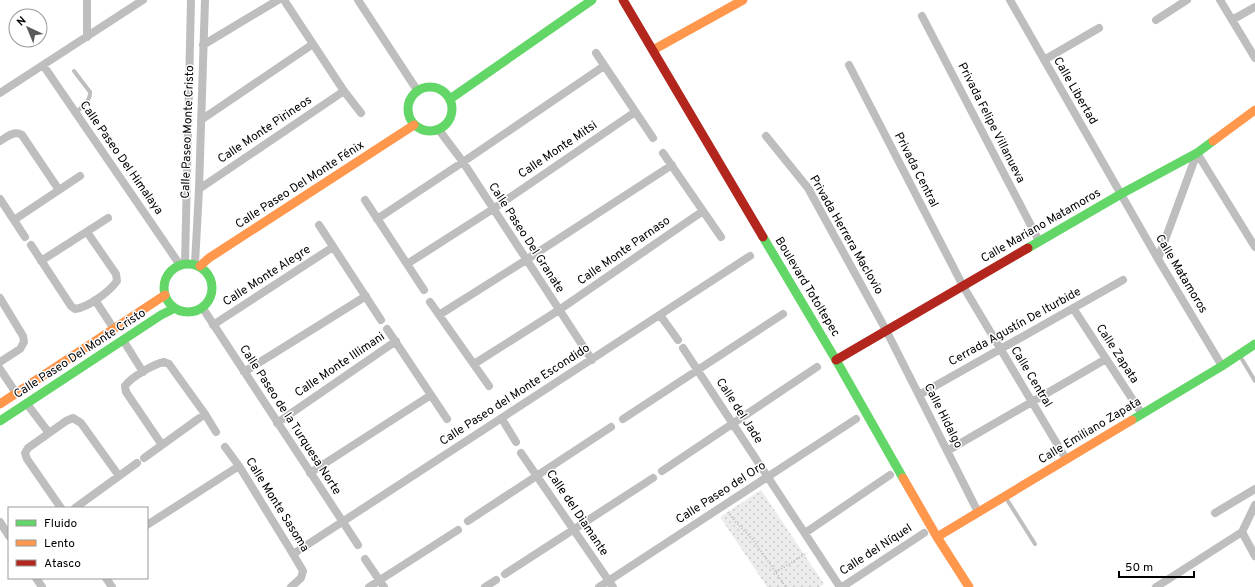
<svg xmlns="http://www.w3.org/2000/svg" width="1255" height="587" viewBox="0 0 1255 587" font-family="Overpass,sans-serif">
<defs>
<pattern id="park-dots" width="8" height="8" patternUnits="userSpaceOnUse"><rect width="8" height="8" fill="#ececec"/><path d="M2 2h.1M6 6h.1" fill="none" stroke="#c9c9c9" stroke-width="1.8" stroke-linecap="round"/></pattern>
</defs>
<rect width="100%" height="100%" fill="#fff"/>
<path fill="url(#park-dots)" d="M761,490L824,584L820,587H767L720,517Z"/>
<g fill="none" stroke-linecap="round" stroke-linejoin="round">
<path stroke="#b9b9b9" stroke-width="2" stroke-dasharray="1 2" stroke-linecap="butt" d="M728,512L735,521L754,541L786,587
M776,572L807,553"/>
<path stroke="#bebebe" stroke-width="4" d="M74,71L90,92C91,101 81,107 76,113
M1240,356L1255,381
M1006,498L1035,544"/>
<path stroke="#bebebe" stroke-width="8" d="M87,0V37
M284,0L344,91L361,113
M358,0L417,90
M1010,0L1158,259L1222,366
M1220,0L1255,58
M922,16L1039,241
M1156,20L1187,0
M1232,20L1255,7
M203,45L278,0
M596,53L653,138
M1044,60L1099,28
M43,65L180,265
M849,65L963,286L1066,459
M0,93L143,0
M201,120L313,44
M439,130L463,162L592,360
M766,136L808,188L886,330L978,512
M0,141C7,137 14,130 22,135L59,190
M663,153L721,237
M1197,153L1255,247
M199,189L344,91
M0,199L25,237
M365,200L424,290
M377,219L463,162L604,66
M14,220L80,176
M319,225L381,320
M31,245L71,306L75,309C89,307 109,292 117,281L116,274L87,232
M1158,259L1197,153
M41,261L108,218
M185,263L191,0
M195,264L199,189L205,0
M407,264L493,209L635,112
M0,298L23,336L24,342L20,349L0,362
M95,300L114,329
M430,302L489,386
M202,307L358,545
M1073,308L1142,414
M439,315L526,260L672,165
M660,315L678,340
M213,325L333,247
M387,329L447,419
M123,340L143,372
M683,348L840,587
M474,364L559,310L703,211
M0,369L16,393
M244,372L366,296
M919,395L1123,280
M27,404L49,433
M502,419L516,442
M623,419L783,314
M277,423L396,341
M162,445L126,392L125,386C131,377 154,364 164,362L169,364L205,414L216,432
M225,447L239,466L293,554L303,571L301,578L291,587
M947,451L1106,359
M521,453L613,587
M144,458L205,414
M662,471L817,367
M310,473L431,395
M61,508L27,459L25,453L28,448L66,421L73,418L81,423L119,476
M75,508L137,463
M1215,513L1255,489
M468,521L611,427
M0,522L9,536
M147,525L239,466
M1242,532L1255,556
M805,533L890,475
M293,554L750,256
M365,559L384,587
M505,574L653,478
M36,578L42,587
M106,578L112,587
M369,587L458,530
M485,587L496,580
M599,587L856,419
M842,587L924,533
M1156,587L1242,532L1255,505"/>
<path stroke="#63d668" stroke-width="9" d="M408 109a22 22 0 1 1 44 0a22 22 0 1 1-44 0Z
M450,99L592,0
M763,237L836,360L903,478
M1028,248L1121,194L1197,153L1213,141
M164 288a24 24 0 1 1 48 0a24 24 0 1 1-48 0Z
M1132,420L1222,366L1255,344
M0,421L161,315L175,308"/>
<path stroke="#ff974d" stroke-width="9" d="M653,50L743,0
M1213,141L1255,110
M200,266L209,258L414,125
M0,404L165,295
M903,478L937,537L969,587
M937,537L1132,420"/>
<path stroke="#b3261e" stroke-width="9" d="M623,0L763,237
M836,360L1028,248"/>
</g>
<g text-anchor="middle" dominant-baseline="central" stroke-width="3" stroke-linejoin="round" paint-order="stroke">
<g font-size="12" fill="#000" stroke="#fff">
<text transform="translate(1075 91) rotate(60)">Calle Libertad</text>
<text transform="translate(991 123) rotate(63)">Privada Felipe Villanueva</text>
<text transform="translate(265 130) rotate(-34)">Calle Monte Pirineos</text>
<text transform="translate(188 132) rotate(-88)">Calle Paseo Monte Cristo</text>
<text transform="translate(558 150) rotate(-34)">Calle Monte Mitsi</text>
<text transform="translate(121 158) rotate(55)">Calle Paseo Del Himalaya</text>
<text transform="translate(916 170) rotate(63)">Privada Central</text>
<text transform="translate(300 185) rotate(-33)">Calle Paseo Del Monte Fénix</text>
<text transform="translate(1041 226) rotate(-30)">Calle Mariano Matamoros</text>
<text transform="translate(846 235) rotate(60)">Privada Herrera Maclovio</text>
<text transform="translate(526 238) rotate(57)">Calle Paseo Del Granate</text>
<text transform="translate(624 251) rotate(-35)">Calle Monte Parnaso</text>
<text transform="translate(1181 274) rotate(59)">Calle Matamoros</text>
<text transform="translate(267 276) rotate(-33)">Calle Monte Alegre</text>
<text transform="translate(807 287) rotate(59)">Boulevard Totoltepec</text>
<text transform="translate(1015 327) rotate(-29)">Cerrada Agustín De Iturbide</text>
<text transform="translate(80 354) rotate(-33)">Calle Paseo Del Monte Cristo</text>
<text transform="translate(1117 354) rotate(57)">Calle Zapata</text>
<text transform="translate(340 365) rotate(-34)">Calle Monte Illimani</text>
<text transform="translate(1031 377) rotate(59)">Calle Central</text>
<text transform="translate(515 395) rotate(-33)">Calle Paseo del Monte Escondido</text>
<text transform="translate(739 411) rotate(57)">Calle del Jade</text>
<text transform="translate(943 416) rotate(63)">Calle Hidalgo</text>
<text transform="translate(290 420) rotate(57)">Calle Paseo de la Turquesa Norte</text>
<text transform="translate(1090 431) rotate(-31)">Calle Emiliano Zapata</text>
<text transform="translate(721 493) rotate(-33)">Calle Paseo del Oro</text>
<text transform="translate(277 505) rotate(58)">Calle Monte Sasoma</text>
<text transform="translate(577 513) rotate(56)">Calle del Diamante</text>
<text transform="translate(876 550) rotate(-33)">Calle del Níquel</text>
</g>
</g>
<rect x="8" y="507" width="140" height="72" fill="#ffffff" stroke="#999999"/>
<rect x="16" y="520" width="20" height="6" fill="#63d668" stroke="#999999"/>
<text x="44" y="527" font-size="12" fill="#000000">Fluido</text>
<rect x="16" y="540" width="20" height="6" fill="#ff974d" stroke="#999999"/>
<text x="44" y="547" font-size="12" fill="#000000">Lento</text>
<rect x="16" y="560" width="20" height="6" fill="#b3261e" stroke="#999999"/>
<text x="44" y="567" font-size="12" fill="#000000">Atasco</text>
<g transform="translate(28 28) rotate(316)"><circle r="19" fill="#ffffff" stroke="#999999"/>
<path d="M0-3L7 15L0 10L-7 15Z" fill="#595959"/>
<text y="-6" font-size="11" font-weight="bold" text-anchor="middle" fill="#000000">N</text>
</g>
<path d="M1119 571v6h75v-6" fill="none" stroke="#000000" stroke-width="2"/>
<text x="1125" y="571" font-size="12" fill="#000000" stroke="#ffffff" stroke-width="3" paint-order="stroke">50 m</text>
</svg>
